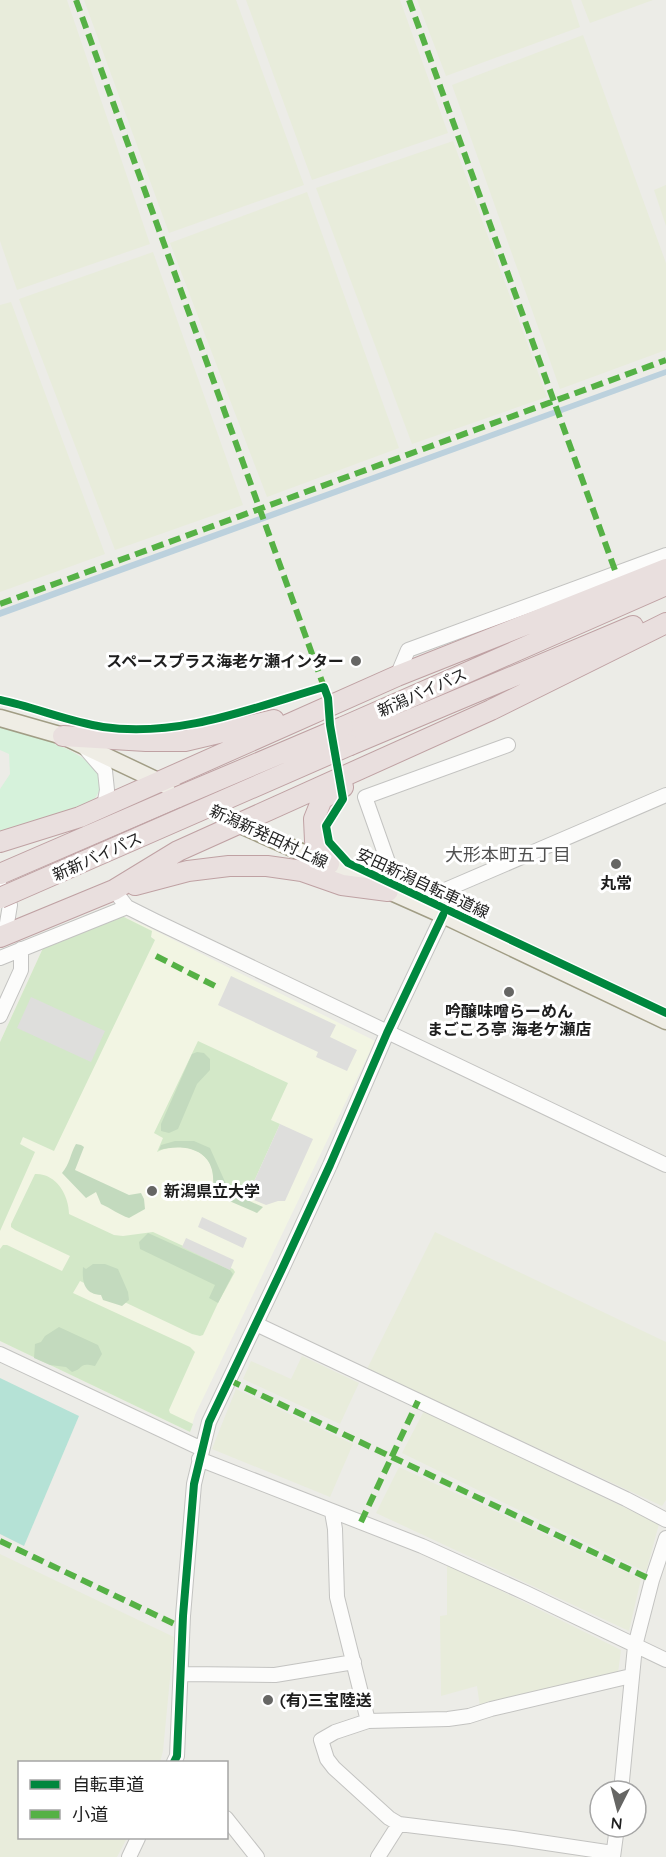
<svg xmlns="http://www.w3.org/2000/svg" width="666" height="1857" viewBox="0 0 666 1857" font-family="Quicksand,'Noto Sans JP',sans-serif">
<rect width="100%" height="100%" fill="#ecece7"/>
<path fill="#f2f5e3" d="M120,915L152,929L375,1041L195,1415L190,1432L0,1341V1042L43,948Z"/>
<path fill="#e8ecdb" d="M0,0H67L150,244L17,290L0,241Z
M84,0H236L304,185L169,233Z
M246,0H400L448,133L312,180Z
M417,0H571L580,27L446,76Z
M581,0H653L590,23Z
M583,35L666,263V350L560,389L452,85Z
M453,141L547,397L412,444L316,188Z
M666,185V226L654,190Z
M307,192L399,448L267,497L170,243Z
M153,252L243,505L115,550L19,299Z
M11,302L105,554L0,592V305Z
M435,1232L666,1342V1500L662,1506L367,1369Z
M302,1356L359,1383L340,1424L243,1379L251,1361L291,1379Z
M236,1389L353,1444L330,1497L212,1449Z
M424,1411L659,1524L646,1572L402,1453Z
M399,1467L641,1579L629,1631L376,1513Z
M0,1554L174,1637L163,1751L160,1762H20V1838H127L117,1857H0Z
M447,1564L621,1650L618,1673L480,1707L477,1686L441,1696L440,1616L447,1615Z"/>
<path fill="#d3e8c8" d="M120,915L152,931L151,937L155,940L54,1151L23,1137L20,1144L35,1152L0,1231V1042L43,948Z
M198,1041L288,1083L271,1120L280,1124L247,1197L214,1182C213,1178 213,1172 212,1168C203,1145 175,1143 157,1152L163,1138L154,1133Z
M35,1174C56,1173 69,1195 69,1214L114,1235L123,1236L153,1232L233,1269L235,1272L218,1303L203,1335L200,1336L192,1334L80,1281L73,1293L190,1347L195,1352L169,1410L170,1413L193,1424L190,1432L0,1341V1249L3,1245H7L62,1271L70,1256L15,1230L11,1227V1224Z"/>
<path fill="#c3dabe" d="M197,1052L204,1053L210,1059V1070L197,1084L178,1129L169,1133L161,1131V1124L192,1054Z
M175,1141H194L210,1148L226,1184L236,1188L245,1199L263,1207L257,1213L213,1194C213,1186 214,1178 212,1170C206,1146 178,1145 159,1150L161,1145Z
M76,1144L81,1145L84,1147L75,1170L129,1195L141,1193L144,1199L145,1209L129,1218C119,1215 111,1208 101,1204L96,1192L86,1198L62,1173C70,1164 70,1154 76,1144Z
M148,1233L230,1270L233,1274L218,1303L209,1298L215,1285L140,1249L139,1242Z
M93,1264H105L118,1269L128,1292L129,1300L122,1306L103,1300L101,1295C84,1294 82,1282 83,1267L86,1269Z
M59,1327L98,1345L102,1354L95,1366C78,1362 85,1368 72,1372L66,1367L50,1365L34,1358L35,1344L41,1342L45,1336Z"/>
<path fill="#d6f2db" d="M0,725C29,734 135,761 89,805L0,835V789L10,774L9,754L0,750Z"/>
<path fill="#b5e2d6" d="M0,1378L79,1416L24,1546L0,1534Z"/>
<path fill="#dededc" d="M231,976L336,1025L330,1037L357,1050L347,1071L316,1057L318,1052L218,1005Z
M31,997L105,1031L91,1062L17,1028Z
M280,1124L313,1139L285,1201H278L266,1205L247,1197Z
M202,1217L247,1238L243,1248L198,1227Z
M186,1238L234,1260L230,1270L182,1247Z"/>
<path fill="#bcd1dd" d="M666,369V375L0,617V610Z"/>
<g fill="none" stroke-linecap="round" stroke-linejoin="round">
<g stroke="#c3c3c1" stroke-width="16">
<path id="minor" d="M397,676L408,650L666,555
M85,748L105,771L107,790L104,806
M0,886L10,905L5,935
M114,890L127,907L155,921L666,1165
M400,896L365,797L508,745
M429,909L445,890L666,795
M0,958L127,907
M0,1016L21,970V949
M256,1324L626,1499L666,1520
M0,1354L202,1449
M199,1459L422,1546L526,1593L666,1660
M332,1512L335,1529L337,1597L368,1721
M181,1674L275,1675L354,1662
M174,1762L177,1756L183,1616L194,1484L209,1422L282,1269L330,1165L387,1033L443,915
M621,1791L635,1646L652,1580L666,1538
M226,1818L257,1857
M613,1853L513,1838L399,1824L389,1818L334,1768L327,1759L321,1740L335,1732L368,1721L448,1719L469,1716L491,1709L631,1676
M129,1857L138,1838
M378,1857L399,1824
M613,1857L617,1827"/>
</g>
<g stroke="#a19d85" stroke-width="19">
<path id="major" d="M0,718L63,736L160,782L236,823L443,915L666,1021"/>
</g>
<g stroke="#bfa1a3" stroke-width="22">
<path id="highway" d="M343,727L666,585
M63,736L146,741H185L274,720
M350,745L633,626
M0,842L80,817L397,676L666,569
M329,864L315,841L314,819L322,799L343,787
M0,874L178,797
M135,885L188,871L229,866H267L302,871L342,885L388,891
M0,937L114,890L178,851L491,710L666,623"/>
</g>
<use href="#minor" stroke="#fcfcfb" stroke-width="14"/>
<use href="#major" stroke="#efede5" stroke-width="16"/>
<use href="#highway" stroke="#e9dfde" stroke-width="20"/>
<g stroke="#bfa1a3" stroke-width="22" stroke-linecap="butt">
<path id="highway-bridge" d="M178,797L343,727
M0,898L350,745"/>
</g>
<use href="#highway-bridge" stroke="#e9dfde" stroke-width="20"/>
<path stroke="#55b145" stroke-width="6" stroke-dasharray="12 6" stroke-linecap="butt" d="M76,0L324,687
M409,0L616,573
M0,604L666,360
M156,956L219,988
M229,1380L652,1580
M361,1522L418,1401
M0,1541L183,1628"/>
<g stroke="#fff" stroke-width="11">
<path id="cycleway" d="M0,700C34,707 69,722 103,727C179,738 252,708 324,687L328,698L330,725L343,799L326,826L329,842L348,863L666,1013
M174,1762L177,1756L183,1616L194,1484L209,1422L282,1269L330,1165L387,1033L443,915"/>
</g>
<use href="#cycleway" stroke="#00873e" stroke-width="8"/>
</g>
<g fill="#666664" stroke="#fff" stroke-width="2">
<circle cx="356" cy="661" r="6"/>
<circle cx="616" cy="864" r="6"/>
<circle cx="509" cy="992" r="6"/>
<circle cx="152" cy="1191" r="6"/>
<circle cx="268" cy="1700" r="6"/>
</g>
<g text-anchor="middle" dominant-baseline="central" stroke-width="6" stroke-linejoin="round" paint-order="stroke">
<g font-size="16" font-weight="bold" fill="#1e1e1e" stroke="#fff">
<text x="344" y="661" text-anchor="end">スペースプラス海老ケ瀬インター</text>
<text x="616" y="883">丸常</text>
<text x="509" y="1011">吟醸味噌らーめん<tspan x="509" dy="18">まごころ亭 海老ケ瀬店</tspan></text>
<text x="164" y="1191" text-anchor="start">新潟県立大学</text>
<text x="280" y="1700" text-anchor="start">(有)三宝陸送</text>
</g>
<g font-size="16" fill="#1e1e1e" stroke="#fff">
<text transform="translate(422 692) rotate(-24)">新潟バイパス</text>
<text transform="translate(269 836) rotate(25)">新潟新発田村上線</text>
<text transform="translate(97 856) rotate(-24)">新新バイパス</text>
<text transform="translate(423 883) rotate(25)">安田新潟自転車道線</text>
</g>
<g font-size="18" fill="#515151" stroke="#fff">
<text x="508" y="854">大形本町五丁目</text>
</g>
</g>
<rect x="18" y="1761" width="210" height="78" fill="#ffffff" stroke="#a5a5a5" stroke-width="1.5"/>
<rect x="30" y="1780" width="30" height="9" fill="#00873e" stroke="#a5a5a5" stroke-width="1.5"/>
<text x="72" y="1791" font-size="18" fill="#1e1e1e">自転車道</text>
<rect x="30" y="1810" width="30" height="9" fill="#55b145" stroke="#a5a5a5" stroke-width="1.5"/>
<text x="72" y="1821" font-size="18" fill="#1e1e1e">小道</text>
<g transform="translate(618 1809) rotate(186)"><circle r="28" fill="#ffffff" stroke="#a5a5a5" stroke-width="1.5"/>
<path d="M0-4.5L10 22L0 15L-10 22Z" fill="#666664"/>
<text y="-9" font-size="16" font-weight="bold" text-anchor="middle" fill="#1e1e1e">N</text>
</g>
</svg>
